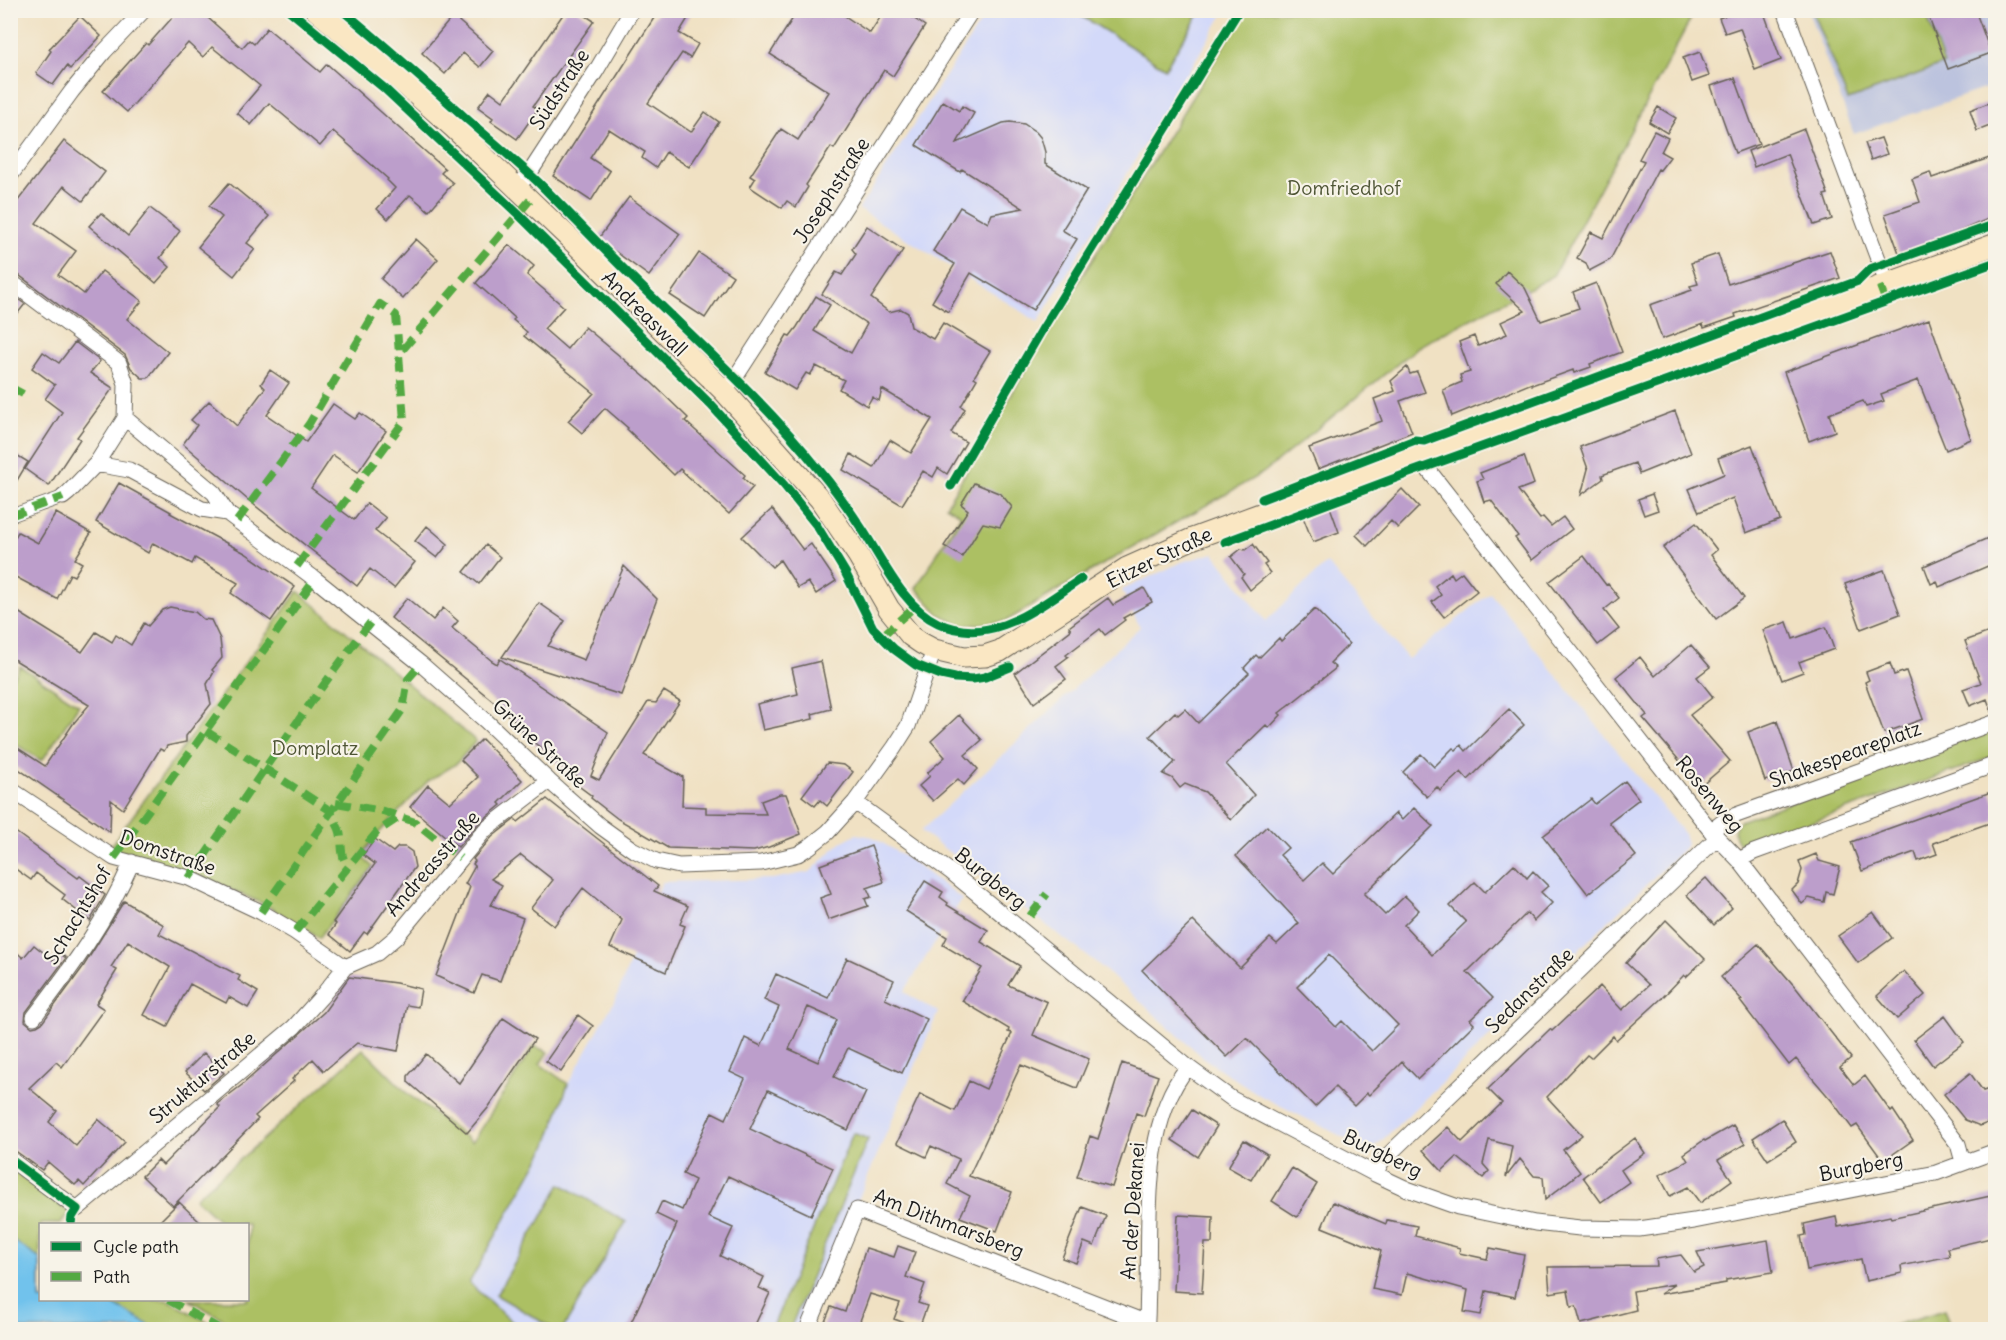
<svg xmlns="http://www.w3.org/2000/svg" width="2006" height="1340" viewBox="0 0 2006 1340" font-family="Delius,sans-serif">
<rect width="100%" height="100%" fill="#f7f3e8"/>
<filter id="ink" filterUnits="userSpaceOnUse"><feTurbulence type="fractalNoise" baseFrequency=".0167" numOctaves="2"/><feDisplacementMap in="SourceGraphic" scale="12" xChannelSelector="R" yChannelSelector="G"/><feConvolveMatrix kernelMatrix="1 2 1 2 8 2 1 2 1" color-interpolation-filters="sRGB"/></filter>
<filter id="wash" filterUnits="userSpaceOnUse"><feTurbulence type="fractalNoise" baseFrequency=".008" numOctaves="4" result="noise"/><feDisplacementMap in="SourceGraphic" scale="24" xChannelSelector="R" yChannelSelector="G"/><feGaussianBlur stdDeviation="1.35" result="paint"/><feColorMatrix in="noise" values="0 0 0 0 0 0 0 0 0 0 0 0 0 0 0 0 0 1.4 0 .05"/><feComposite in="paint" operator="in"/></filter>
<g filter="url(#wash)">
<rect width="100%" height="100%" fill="#f0e1c3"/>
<path fill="#d3d9f9" d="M988,11H1225L1038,322L859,209Z
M1214,553L1266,621L1327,563L1408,659L1490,593L1684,834L1687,843L1682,850L1371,1151L1261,1096L1205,1059L1098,964L921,831L1140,627L1122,590L1182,562Z
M856,834L873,837L913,862L962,899L904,992L938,1012L803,1329H398L547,1145L568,1084L616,998L662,882L773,879L810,872L841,842Z"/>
<path fill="#bcc3de" d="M1808,11H1995V85L1854,134Z"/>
<path fill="#acc064" stroke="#646e40" stroke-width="1.5" d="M1073,11H1201L1165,68Z
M1245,11H1695L1553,276L1421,345L1263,473L1070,583L1006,621L962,626L939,614L916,588L961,515L946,506L1051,327Z
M1812,11H1925L1944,64L1848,100Z
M298,591L476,741L456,764L428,781L376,836L361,856L373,867L319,938L266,905L193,873L109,848Z
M20,666L79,705L42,761L11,741V681Z
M1995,728V756L1751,844H1740C1732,836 1732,829 1740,821Z
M534,1046L548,1052L540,1064L568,1084L547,1145L469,1283L520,1329H241L189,1300H248V1224H223L195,1198L260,1142L363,1049L408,1094L472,1142Z
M853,1133L868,1139L790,1329H772Z
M10,1168L69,1212L60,1224H40V1300H168L220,1329H11Z
M561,1184L626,1222L563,1329L556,1330L496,1295Z
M1944,1310L1952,1329H1882Z"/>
<path fill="#71c2ec" stroke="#466f84" stroke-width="1.5" d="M11,1239L40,1259V1300H106L156,1329H11Z"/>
<g id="blocks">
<path fill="#bc9ecb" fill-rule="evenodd" d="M179,10H199L242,48L249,40L254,44L267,28L320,72L327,64L445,169L441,173L453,183L429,211L410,195L388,219L377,209L395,188L387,180L388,179L333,131L320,146L269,103L251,125L237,113L260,86L212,47L203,57L188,43L127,112L103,91L146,43L148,45Z
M566,10H577L594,21L533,106L538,109L517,139L491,121L493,118L478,107L490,91L503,101Z
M659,10H693L679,33L698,44L690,58L682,53L648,103L691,132L705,112L719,122L689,167L666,152L656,168L642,158L645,152L609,129L590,158L610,171L591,201L553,176Z
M798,10H836L870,33L885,10H901L925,26L893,76L884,70L834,149L831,147L806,185L808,187L796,207L787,201L782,208L750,187L755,179L750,176L781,129L798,140L829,92L770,54Z
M1739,10H1763L1781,60L1755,70L1740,28L1725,33L1719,18Z
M1926,10H1975L1991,53L1948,69Z
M80,16L101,36L70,69L67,66L53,85L36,73L51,51L49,49Z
M453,16L493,51L480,67L463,53L445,74L422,53Z
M1700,52L1709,76L1692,82L1683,58Z
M1735,78L1759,144L1735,153L1711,86Z
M943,101L959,111L962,106L974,113L957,143L1003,123L1010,122L1024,124L1036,132L1041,138L1045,152V164L1087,190L1062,230L1077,239L1033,310L971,273L948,312L932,302L955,264L933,251L960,207L988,223L992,214L1023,208L962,169L960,172L916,145Z
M1991,102L1995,116V124L1977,131L1970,110Z
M1658,107L1676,118L1667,133L1649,122Z
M1804,129L1828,194L1824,195L1832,219L1814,225L1787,154L1754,167L1748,151Z
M1654,131L1668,138L1661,152L1670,157L1660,170L1658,169L1610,260L1589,271L1586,263L1577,258L1591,232L1603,238L1644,161L1639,159Z
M1881,138L1887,154L1871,160L1865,143Z
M64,141L105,172L83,201L64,186L36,223L76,251L58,275L71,284L84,294L102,271L142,301L127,319L168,352L148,378H142L131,368L125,355L16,273L10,271V211Z
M1995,156V216L1953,234L1899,253L1885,214L1920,202L1912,179L1930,172L1932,178Z
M229,183L269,216L247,243L255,249L234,276L198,247L222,217L209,206Z
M629,197L680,234L649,276L598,239Z
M150,208L180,231L160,258L170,267L156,283L89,226L101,213L128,236Z
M867,226L903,250L871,298L889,312L901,309L908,313L911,327L933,339L943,323L990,351L974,377L977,379L961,406L965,409L951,433L966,442L947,474L938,468L933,477L923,471L902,505L843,470L851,454L874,468L890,440L911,453L932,419L882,389L879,401L872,397L867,406L839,389L844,380L816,366L810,375L806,373L795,390L765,372L787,335L790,336L797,327L816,296L830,305L814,331L851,353L867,324L822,294L836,272L842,275L856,254L852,249Z
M416,239L438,259L403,299L381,279Z
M509,245L534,266L527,275L564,307L544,329L567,349L585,327L652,383L688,418L685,421L745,475L743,478L753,487L729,514L680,469L674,475L627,429L628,428L605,408L582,433L568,421L594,393L524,336L527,332L513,320L515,318L476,283Z
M1830,251L1840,278L1735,314L1736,317L1704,328L1703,324L1662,339L1650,305L1692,290L1690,286L1698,284L1691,263L1718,254L1728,284Z
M699,253L733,276L705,318L670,295Z
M1507,271L1525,288L1541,321L1579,308L1573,292L1596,283L1622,352L1590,364L1591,367L1574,373L1573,370L1532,385V383L1452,416L1443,390L1462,382L1460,375L1470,372L1459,342L1474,336L1478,346L1507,334L1501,322L1525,311L1496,284Z
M10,294L25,304L10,323Z
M1929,319L1971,439L1946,450L1918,380L1881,394L1884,401L1866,407L1863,401L1829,414L1835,431L1809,441L1784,372Z
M75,342L100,361L90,373L113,388L77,437L80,439L49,486L25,469L62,412L45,399L55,385L32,368L43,352L59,363Z
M1407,367L1410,374L1417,372L1425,392L1400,401L1412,432L1318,469L1309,448L1382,421L1374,399L1395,391L1391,381Z
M270,370L289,383L267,415L306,442L333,404L355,419L360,413L386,431L358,472L333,455L311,488L354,520L367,503L386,518L375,531L415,562L394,588L370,569L357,586L248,500L183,444L197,425L191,420L209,401L237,426L265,388L261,384Z
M1675,411L1691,453L1639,474L1635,463L1602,475L1603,479L1581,495L1588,469L1580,447Z
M1752,445L1780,520L1746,533L1733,498L1699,512L1689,489L1724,474L1718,458Z
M10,451L28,462L10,492Z
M1524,456L1534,484L1518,490L1540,519L1543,517L1551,526L1563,517L1572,529L1532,560L1515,538L1518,536L1491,500L1484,502L1477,481L1483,479L1480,473Z
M119,483L171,512L170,513L245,553L295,587L271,621L231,593L238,583L195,558L192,564L153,543L148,553L96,522Z
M974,483L1001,494L1012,507L1000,527L983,523L962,557L944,546L968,510L961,504Z
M1402,489L1419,507L1398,528L1391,521L1367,546L1356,535Z
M1652,494L1658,510L1644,515L1638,499Z
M1330,507L1339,532L1313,542L1303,517Z
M772,509L803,550L811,544L836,581L816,594L808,582L798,588L780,560L772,567L742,537Z
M56,513L91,533L75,559L82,563L74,576L70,574L57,599L10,574V546L18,532L38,543Z
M1696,523L1717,550L1711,555L1744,598L1716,619L1663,548Z
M427,526L448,544L437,558L415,541Z
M1995,535V563L1939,587L1937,581L1931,584L1924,566Z
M1253,544L1267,563L1264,565L1270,573L1250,590L1241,577L1244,574L1231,557L1241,549L1245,550Z
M486,545L500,557L479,584L464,572Z
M1584,556L1606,585L1608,584L1619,598L1604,610L1619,629L1598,645L1549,582Z
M624,566L657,599L621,695L502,657L539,603L565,621L548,646L584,660Z
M1884,570L1900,614L1861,629L1845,584Z
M1462,572L1477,591L1444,617L1432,602L1441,595L1435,586L1451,573L1454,578Z
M1144,588L1152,602L1123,618L1125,620L1105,635L1100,629L1066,655L1068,657L1056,666L1066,679L1034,703L1015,673L1071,630L1069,627L1108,598L1113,605Z
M407,598L433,620L443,608L458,621L452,628L492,661L497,664L500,659L608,732L591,776L599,780L648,702L656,703L664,691L680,701L644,755L683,777L682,806L706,807V813L766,814L761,801L780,794H786L801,834L769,847L754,851L668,848L618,819L591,798L592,796L576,784L580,778L545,754L547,752L529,739L530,737L516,726L518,723L498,708L499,706L391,618Z
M10,607L82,652L96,632L112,642L116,635L131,645L144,623L148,626L162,610L170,607L195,612L203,619L211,620L220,639L222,658L212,670L214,672L207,684L211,704L186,736V742L167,746L164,751L160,749L123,809L111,800L110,832L10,763V743L45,766L73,724L89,705L10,657Z
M1315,609L1349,644L1330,663L1336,668L1279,713L1281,715L1269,728L1266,725L1226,764L1254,795L1231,820L1205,792L1185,784L1180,788L1172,778L1163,774L1175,762L1150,736L1175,712L1178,715L1185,709L1198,723L1249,673L1244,668L1256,655L1259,658L1279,638L1281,641Z
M1787,622L1793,639L1826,627L1834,649L1799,662L1803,672L1782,680L1763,630Z
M1995,630V713H1992L1987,699L1970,706L1963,689L1981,683L1965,641Z
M1691,645L1710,667L1697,677L1713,697L1690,715L1730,761L1701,786L1643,718L1647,715L1616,677L1640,657L1655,676Z
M821,661L831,709L812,714L813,719L763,730L757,704L798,694L792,668Z
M1890,663L1894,675L1906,671L1923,719L1884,733L1865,682L1869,680L1866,672Z
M1509,709L1524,725L1468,780L1461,772L1440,791L1437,787L1427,797L1403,772L1421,754L1434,767L1453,748L1456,750L1461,745L1466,751Z
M959,715L982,740L965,755L978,769L964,785L958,779L933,801L919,786L930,776L927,773L945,757L931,741Z
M1777,721L1794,771L1765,781L1748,732Z
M482,739L522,780L499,803L501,805L478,824L458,847L410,807L428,785L450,803L478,777L461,760Z
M827,763L844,765L853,772L827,806L820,800L815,806L802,796Z
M1625,781L1639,799L1609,822L1636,856L1588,894L1543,836L1591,799L1595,804Z
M1991,792L1995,804V821L1933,843L1937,854L1918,861L1915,852L1862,871L1851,842Z
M547,799L658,886L654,891L688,906L680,924L685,926L666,972L610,947L622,920L583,888L554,926L531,908L553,880L521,855L491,879L502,885L491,905L523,918L500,981L482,975L474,993L436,976L470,887L465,884L475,866L473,864L475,861L473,859L492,837L515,819L518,822Z
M1414,808L1433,826L1364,894L1385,915L1405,896L1419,910L1404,925L1432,955L1466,922L1450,906L1475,882L1485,892L1514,864L1527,878L1533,871L1548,886L1541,892L1552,903L1534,921L1527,913L1467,972L1493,998L1470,1020L1474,1024L1418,1079L1402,1062L1369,1095L1367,1093L1354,1106L1335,1087L1315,1107L1247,1038L1227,1057L1142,970L1193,921L1240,968L1270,938L1277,944L1299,923L1236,856L1267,826L1288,848L1280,855L1304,880L1322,863L1333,874L1396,813L1402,820ZM1329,955L1398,1025L1372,1051L1342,1021L1336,1027L1297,987Z
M10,828L78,878L80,876L105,895L90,921L62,899L65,895L36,873L31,880L10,865Z
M375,839L393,852L398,847H405L412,852L415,867L367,934L364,932L350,951L329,934L336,924L333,922L375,864L363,855Z
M871,846L884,882L867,888L871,897L865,899L868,906L828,920L820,898L831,894L820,865Z
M1816,854L1819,861L1840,867L1833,894L1826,892L1824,902L1809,898L1802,904L1792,890L1798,884L1802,870L1799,861Z
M1706,878L1732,908L1714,925L1687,895Z
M925,881L943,892L940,897L948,903L947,905L988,930L981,942L1020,966L1008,985L1047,1002L1033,1035L1089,1059L1077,1088L1021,1065L969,1176L1012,1192L997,1231L960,1217L970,1196L947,1184L959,1159L931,1146L926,1157L897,1143L920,1094L955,1111L969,1081L986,1089L1012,1033L1008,1032L1009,1029L962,1001L982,968L943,945L947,937L906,911Z
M124,901L164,925L159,934L240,976L238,980L258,992L248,1008L229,997L226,1003L190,984L167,1027L144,1015L170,967L128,941L111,967L117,970L96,1004L104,1009L62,1067L56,1062L29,1088L57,1111L49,1122L76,1146L98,1119L125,1142L84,1186L79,1181L75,1185L48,1162L42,1170L10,1147V946L23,958L34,945L53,960L59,953L66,958L26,1012L25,1021L32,1027L37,1026L42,1023L83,967Z
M1873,912L1892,938L1858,963L1838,936Z
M1666,920L1705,959L1686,977L1684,975L1662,998L1616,1040L1613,1036L1591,1058L1587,1055L1547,1097L1582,1135L1563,1150L1580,1172L1545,1200L1543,1177L1534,1176L1520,1159L1506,1177L1512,1146L1489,1140L1483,1164L1489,1171L1483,1178L1457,1157L1442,1171L1423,1150L1448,1127L1462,1142L1502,1103L1488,1089L1550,1029L1552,1031L1600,986L1622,1010L1649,985L1626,963Z
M1758,944L1797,989L1851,1058L1840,1067L1854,1085L1865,1076L1891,1112L1893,1110L1913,1140L1883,1161L1857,1125L1852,1128L1832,1101L1796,1059L1789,1065L1740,1001L1742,1000L1721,977Z
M847,958L894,980L885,999L927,1019L902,1073L848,1048L834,1077L866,1092L848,1130L803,1109L804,1107L768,1090L750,1129L833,1168L811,1215L728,1176L708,1217L733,1228L720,1256L764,1277L759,1288L770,1293L753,1329H628L677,1224L656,1214L662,1201L682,1210L695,1180L683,1174L712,1112L726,1119L745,1079L730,1072L738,1055L745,1038L761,1046L779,1007L764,1000L776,974L828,998ZM808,1007L837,1020L818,1062L789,1049Z
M1904,971L1925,995L1897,1019L1877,996Z
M349,977L396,983L421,989L418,1007L407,1005L398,1051L357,1043L324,1071L313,1059L292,1079L294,1081L255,1116L258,1119L173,1206L142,1176L158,1160L163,1165L220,1107L217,1104L242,1085L324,1012Z
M578,1015L593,1026L561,1072L546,1061Z
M1945,1016L1964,1042L1933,1066L1914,1040Z
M503,1018L535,1039L488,1108L467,1133L408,1082V1076L426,1054L459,1083Z
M204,1053L224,1073L204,1090L185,1072Z
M1122,1063L1158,1076L1144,1116L1136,1113L1112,1187L1077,1177L1090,1136L1098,1139Z
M1970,1073L1983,1091L1995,1087V1120L1980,1126L1965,1120L1944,1094Z
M1192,1110L1217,1126L1198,1157L1172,1140Z
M1782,1119L1796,1142L1768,1160L1753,1138Z
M1733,1125L1745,1144L1718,1160L1732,1180L1700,1203L1688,1187L1670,1196L1659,1175L1688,1161L1684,1154L1704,1140L1705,1141Z
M1635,1138L1645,1153L1621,1170L1629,1182L1601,1202L1583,1177Z
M1244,1140L1267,1154L1251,1180L1228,1167Z
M1292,1168L1317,1184L1297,1217L1272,1201Z
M1995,1195V1237L1948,1248L1950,1256L1901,1266L1902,1273L1866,1281L1861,1259L1807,1270L1801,1236L1806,1235L1804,1224L1836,1217L1838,1227L1890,1216L1891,1218Z
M179,1202L202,1224H157Z
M1333,1202L1386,1224L1387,1220L1417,1226L1415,1236L1460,1248L1459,1253L1487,1259L1490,1248L1524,1255L1515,1297L1486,1291L1481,1315L1464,1312L1468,1290L1407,1273L1402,1295L1372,1289L1381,1251L1322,1227Z
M1082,1207L1106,1216L1094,1246L1084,1242L1076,1263L1062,1258Z
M1178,1215L1213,1217L1212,1243H1205L1202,1293L1174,1291Z
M1768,1240L1773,1272L1726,1280V1283L1660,1294L1675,1284L1633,1291L1636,1310L1581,1324L1576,1306L1571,1307L1568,1290L1550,1293L1548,1267L1657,1266L1656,1259L1681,1255L1694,1272L1704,1267L1697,1252Z
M898,1246L915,1252L906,1277L925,1284L918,1303L927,1306L919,1328L894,1319L900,1303L870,1294L857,1329H822L831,1307L845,1312L866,1248L894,1257Z"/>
</g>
</g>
<g filter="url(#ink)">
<use href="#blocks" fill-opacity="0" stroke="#666156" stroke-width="1.5"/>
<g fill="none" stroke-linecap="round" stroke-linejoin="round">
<g stroke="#666156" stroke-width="14">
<path id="pedestrian" d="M10,516L63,497"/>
</g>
<g stroke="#666156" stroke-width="17">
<path id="minor" d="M1785,10L1887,283
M10,176L72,91L104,52L144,10
M517,187L529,174L596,71L632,10
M10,281L119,363L126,384L125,418L96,464L68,493L63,497
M724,391L735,378L972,10
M125,418L214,493L227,513L315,579L421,664L486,721L549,781L600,826L632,849L656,861L679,866L761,863L798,854L809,847L828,832L855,802L894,748L908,726L934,650
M1420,455L1426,467L1711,831L1739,860L1958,1144L1963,1162
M96,464L129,470L202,509L227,513
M10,789L114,858L189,878L261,912L295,932L345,967
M855,802L951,872L1188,1067L1232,1099L1375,1174L1407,1189L1458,1207L1535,1223L1580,1228L1639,1229L1694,1221L1936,1173L1996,1151
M1711,831L1728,818L1996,722
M1739,860L1754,852L1996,764
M345,967L377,953L396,937L485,830L549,781
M34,1017C73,966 106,921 132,862
M10,1159L77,1209L294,1027L321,997L345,967
M1375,1174L1382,1161L1717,838
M807,1330L857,1210L1147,1323
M1146,1330C1148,1316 1147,1302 1148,1288C1150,1221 1142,1121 1188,1067"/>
</g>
<g stroke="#666156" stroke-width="23">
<path id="secondary" d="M316,10L394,75L454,128L585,253L724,391L820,499L858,555L889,609L911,636L921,643L934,650L964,657L985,656L1000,651L1127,568L1192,539L1996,244"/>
</g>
<use href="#pedestrian" stroke="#fff" stroke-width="12"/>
<use href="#minor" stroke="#fff" stroke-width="15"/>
<use href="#secondary" stroke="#fae7c3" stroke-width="21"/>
<path stroke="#52a943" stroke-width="8" stroke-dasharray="15 8" stroke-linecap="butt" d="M1880,286L1886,302
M10,387L23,394
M10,516L63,497
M237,521L309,424L380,304L396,315L399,354
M297,566L404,421L399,354L530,200
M882,636L914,607
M206,731L331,811C333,817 336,823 339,829C344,842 338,854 348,866
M336,803L383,811L415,822L460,858
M114,858L315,579
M189,878C249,793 306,705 370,623
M261,912L403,709L408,679L421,664
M1030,916L1047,894
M295,932L377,832L401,816
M168,1300L222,1330"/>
<g stroke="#f7f3e8" stroke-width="13">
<path id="cycleway" d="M289,10L384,88L518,214L711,405L784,485L817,526L845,572L873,628L894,649L916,665L941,675L955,678L973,679L985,677L1010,667
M342,10C385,46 427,83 469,121C492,141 516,161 538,182C573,217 607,253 642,287C703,347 767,404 820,471C835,489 849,509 862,529C882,559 904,608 938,623C991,648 1038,607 1081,579
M951,486L1043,328L1239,10
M1262,499L1415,440L1424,441L1858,281L1870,269L1996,224
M1225,542L1409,473L1996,262
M10,1159L77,1209L72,1217L71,1224"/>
</g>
<use href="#cycleway" stroke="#00873e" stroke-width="9"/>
</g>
</g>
<g text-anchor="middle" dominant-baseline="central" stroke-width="4.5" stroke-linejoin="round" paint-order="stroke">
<g font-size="20" fill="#1c1c1c" stroke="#f7f3e8">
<text transform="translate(559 89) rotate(-57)">Südstraße</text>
<text transform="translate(831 190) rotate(-57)">Josephstraße</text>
<text transform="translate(645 313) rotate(45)">Andreaswall</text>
<text transform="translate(1159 557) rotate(-26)">Eitzer Straße</text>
<text transform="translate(540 743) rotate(43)">Grüne Straße</text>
<text transform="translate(1845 754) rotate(-20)">Shakespeareplatz</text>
<text transform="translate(1710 794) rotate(50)">Rosenweg</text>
<text transform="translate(168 852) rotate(19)">Domstraße</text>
<text transform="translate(432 863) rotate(-49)">Andreasstraße</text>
<text transform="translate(991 878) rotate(39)">Burgberg</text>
<text transform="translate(77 915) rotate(-59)">Schachtshof</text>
<text transform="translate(1529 990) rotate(-44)">Sedanstraße</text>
<text transform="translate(202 1077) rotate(-40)">Strukturstraße</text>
<text transform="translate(1383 1153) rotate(26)">Burgberg</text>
<text transform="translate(1861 1166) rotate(-11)">Burgberg</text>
<text transform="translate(1132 1211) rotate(-86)">An der Dekanei</text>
<text transform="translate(949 1223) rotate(21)">Am Dithmarsberg</text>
</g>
<g font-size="20" fill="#4e5535" stroke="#f7f3e8">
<text x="1344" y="187">Domfriedhof</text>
<text x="315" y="747">Domplatz</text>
</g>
</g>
<rect width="2006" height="1340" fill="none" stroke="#f7f3e8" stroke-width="36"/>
<rect x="39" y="1223" width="210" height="78" fill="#f7f3e8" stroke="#9f9d96" stroke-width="1.5"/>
<rect x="51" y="1242" width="30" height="9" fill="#00873e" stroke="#9f9d96" stroke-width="1.5"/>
<text x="93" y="1253" font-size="18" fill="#1c1c1c">Cycle path</text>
<rect x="51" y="1272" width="30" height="9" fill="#52a943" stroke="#9f9d96" stroke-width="1.5"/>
<text x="93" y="1283" font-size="18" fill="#1c1c1c">Path</text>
</svg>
